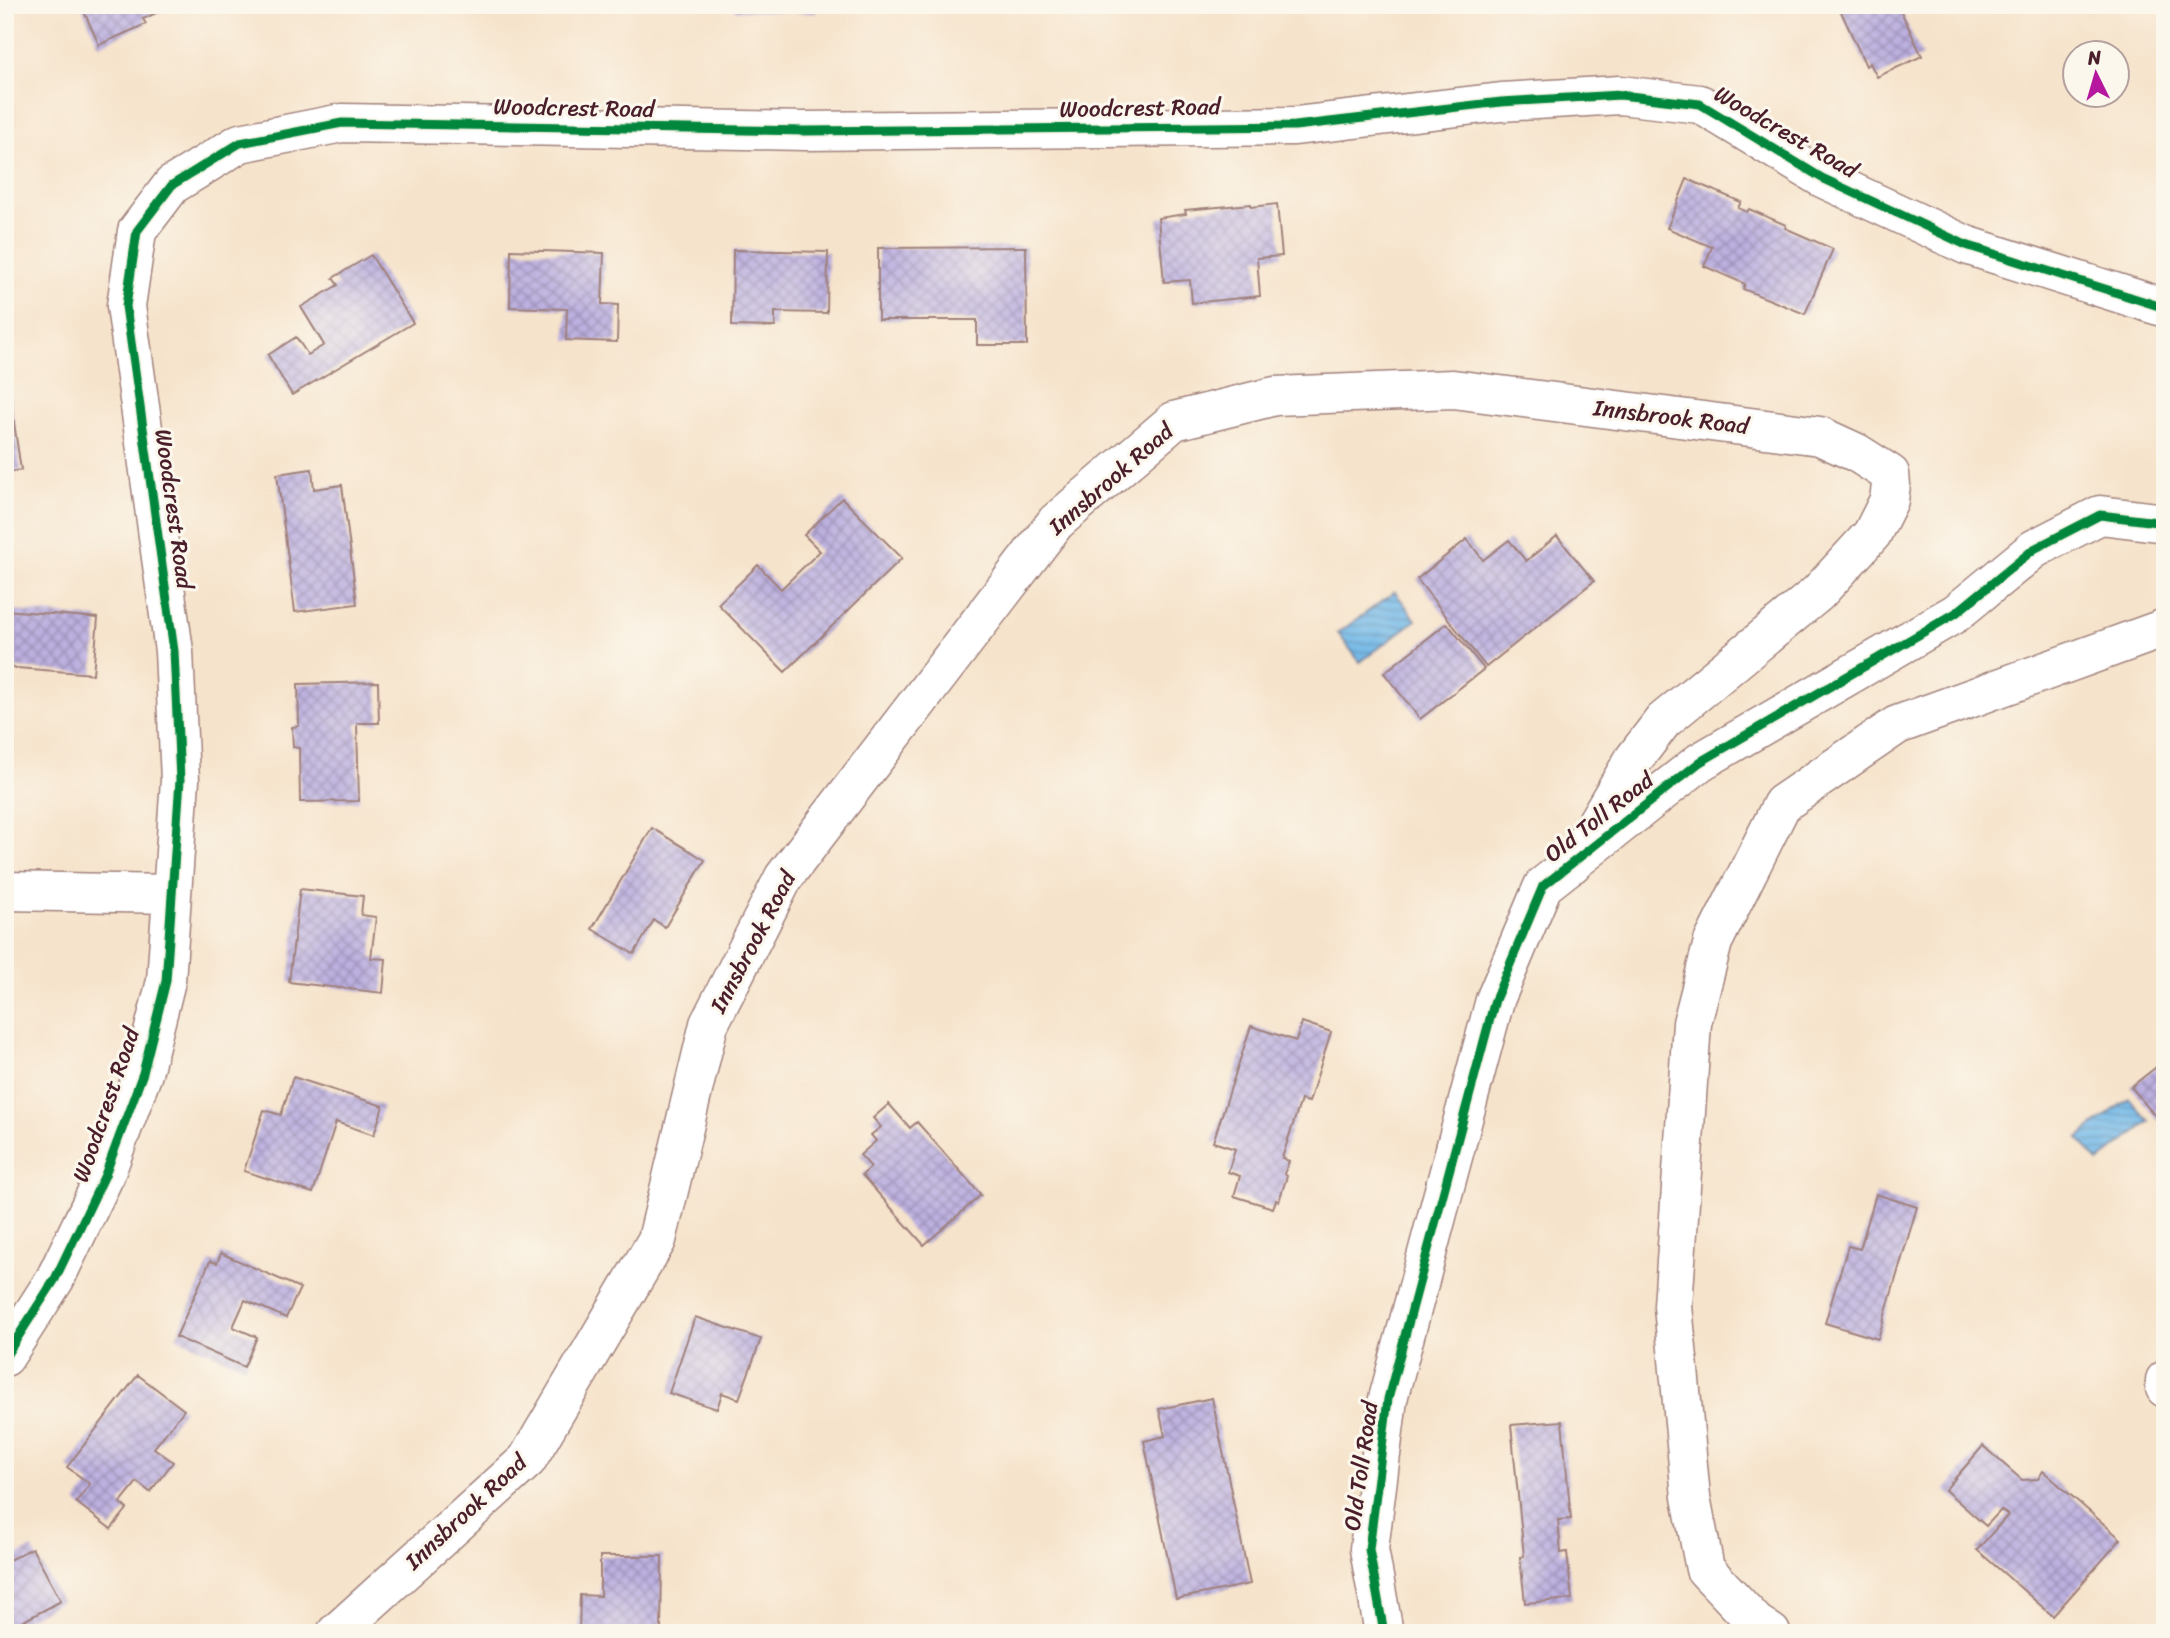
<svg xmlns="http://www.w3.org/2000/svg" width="2170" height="1638" viewBox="0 0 2170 1638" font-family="Sriracha,sans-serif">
<defs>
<pattern id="water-rules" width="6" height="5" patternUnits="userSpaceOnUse" patternTransform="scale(1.75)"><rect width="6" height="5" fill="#71b8e8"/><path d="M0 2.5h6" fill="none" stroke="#5f95bc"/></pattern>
<pattern id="building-cross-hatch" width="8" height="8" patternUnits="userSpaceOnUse" patternTransform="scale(1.75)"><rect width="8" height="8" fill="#bcb0e0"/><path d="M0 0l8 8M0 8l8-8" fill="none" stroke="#9b8fb6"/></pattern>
</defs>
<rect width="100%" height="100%" fill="#fbf7ec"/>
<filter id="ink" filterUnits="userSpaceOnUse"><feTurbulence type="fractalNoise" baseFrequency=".0143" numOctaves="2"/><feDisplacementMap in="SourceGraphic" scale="14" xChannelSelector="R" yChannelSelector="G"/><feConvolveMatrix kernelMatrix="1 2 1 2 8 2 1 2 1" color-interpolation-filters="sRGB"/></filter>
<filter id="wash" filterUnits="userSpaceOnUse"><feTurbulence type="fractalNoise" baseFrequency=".00686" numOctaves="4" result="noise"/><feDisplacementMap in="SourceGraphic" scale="28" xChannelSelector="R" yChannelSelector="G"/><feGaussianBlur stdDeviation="1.57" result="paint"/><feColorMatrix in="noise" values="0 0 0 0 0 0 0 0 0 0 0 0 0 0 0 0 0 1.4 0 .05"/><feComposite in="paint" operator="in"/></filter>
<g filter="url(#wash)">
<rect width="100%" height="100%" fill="#f6e3cb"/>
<path fill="url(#water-rules)" stroke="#5e6c8a" stroke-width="2" d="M1395,592L1416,620L1360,662L1338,633Z
M2129,1098L2149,1121L2098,1162L2078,1138Z"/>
<g id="blocks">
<path fill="url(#building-cross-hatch)" d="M81,5H173L143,19L146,24L99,45Z
M734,5H816V13L734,10Z
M967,5H1018V8L967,10Z
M1838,5H1898L1922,56L1877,77L1870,63L1866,66Z
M5,153H11L8,221H5Z
M1687,179L1741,202L1738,208L1747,212L1749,209L1786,225L1785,228L1833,249L1805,314L1743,289L1745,284L1704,266L1712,247L1667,228Z
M1251,204V207L1277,204L1282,256L1257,258L1260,296L1192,303L1190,280L1164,282L1158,218L1186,214L1185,210Z
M1026,247L1027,345H977V320H878V248Z
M511,250L604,253L602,304L618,305L617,342L566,340L567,309L510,307Z
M733,250L828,252L827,313L775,312V327L732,326Z
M371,255L413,323L292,395L268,355L296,337L308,355L324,345L301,307L338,285L333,278Z
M5,375H7L21,470L5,473Z
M312,469L314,489L342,485L357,604L295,612L277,474Z
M842,498L902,558L785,672L718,604L758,565L781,589L820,551L804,535Z
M1557,536L1594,581L1486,667L1417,579L1467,539L1483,560L1509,540L1526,561Z
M5,610L98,618L93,674L5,667Z
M1447,623L1484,669L1420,719L1384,673Z
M378,682L379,723H357L359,801L300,802L299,748L293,747L292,727L299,726L298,684Z
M652,828L705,860L665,927L654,920L634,954L592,929Z
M300,889L363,896L361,915L376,917L371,958L386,959L383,993L289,982Z
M1302,1022L1331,1032L1309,1102L1301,1100L1282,1158L1289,1161L1284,1174L1287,1176L1279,1201L1276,1200L1273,1208L1234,1196L1240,1176L1228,1172L1235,1149L1213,1142L1251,1026L1296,1041Z
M2165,1060V1128L2131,1087Z
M293,1077L383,1106L374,1135L336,1122L313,1193L244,1171L264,1110L281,1115Z
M889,1104L910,1128L917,1122L981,1195L924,1245L862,1175L871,1167L860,1155L876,1141L871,1135L881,1127L873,1118Z
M1876,1194L1917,1207L1878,1339L1825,1323L1848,1246L1860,1249Z
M221,1253L300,1288L286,1318L245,1300L233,1327L257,1337L244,1367L176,1337L210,1261L217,1263Z
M695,1317L761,1339L739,1399L722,1393L717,1409L669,1393Z
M138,1375L184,1410L154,1448L173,1462L150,1492L137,1482L120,1503L127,1509L111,1529L76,1502L90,1484L67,1467Z
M1212,1398L1250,1584L1176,1599L1144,1441L1165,1436L1159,1409Z
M1562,1421L1571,1519L1558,1520L1561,1553L1567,1552L1572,1599L1525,1603L1520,1557L1524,1556L1511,1425Z
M1983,1446L2022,1480L2038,1479L2043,1471L2121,1539L2053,1616L1977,1550L2008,1515L2001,1510L1986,1526L1945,1490Z
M32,1548L61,1601L5,1631V1562Z
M600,1556H662L661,1633H579L580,1595L600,1596Z"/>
</g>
</g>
<g filter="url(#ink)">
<use href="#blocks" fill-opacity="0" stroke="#a0817b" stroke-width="2"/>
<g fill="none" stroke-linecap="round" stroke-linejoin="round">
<g stroke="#a0817b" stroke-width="41">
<path id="street" d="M5,891L172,894
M5,1357L55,1279L105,1175L143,1073L166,981L180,780L174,651L126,306L137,231L172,185L240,143L342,123L805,131L1295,126L1501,102L1620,95L1700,104L1822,178L1966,245L2165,308
M2165,1380V1388
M336,1633L527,1460L657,1240L709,1024L784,877L1056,522L1174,421L1275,396L1453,389L1820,436L1857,453L1890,474L1891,485L1889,500L1872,534L1818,593L1663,721L1634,759L1572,864
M1384,1633L1369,1549L1388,1399L1495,1000L1543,886L1700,762L1956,613L2034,549L2100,515L2165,523
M1771,1633L1756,1623L1705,1569L1691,1497L1673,1306L1692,1023L1713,942L1782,804L1897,725L2165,628"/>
</g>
<use href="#street" stroke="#fff" stroke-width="38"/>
<g stroke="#fbf7ec" stroke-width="13">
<path id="cycleway" d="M5,1357L55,1279L105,1175L143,1073L166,981L180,780L174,651L126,306L137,231L172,185L240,143L342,123L805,131L1295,126L1501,102L1620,95L1700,104L1822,178L1966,245L2165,308
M1384,1633L1369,1549L1388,1399L1495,1000L1543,886L1700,762L1956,613L2034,549L2100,515L2165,523"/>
</g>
<use href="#cycleway" stroke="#00873e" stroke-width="9"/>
</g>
</g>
<g text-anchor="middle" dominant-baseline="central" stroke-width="6" stroke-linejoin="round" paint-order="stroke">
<g font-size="23" fill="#4a1f2b" stroke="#fbf7ec">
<text transform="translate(574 108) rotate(1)">Woodcrest Road</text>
<text transform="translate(1140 108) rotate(-1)">Woodcrest Road</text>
<text transform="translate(1786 132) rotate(30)">Woodcrest Road</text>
<text transform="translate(1671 417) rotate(7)">Innsbrook Road</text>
<text transform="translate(1111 479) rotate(-41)">Innsbrook Road</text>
<text transform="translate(174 509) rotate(82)">Woodcrest Road</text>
<text transform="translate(1599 817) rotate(-38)">Old Toll Road</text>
<text transform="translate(753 942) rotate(-62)">Innsbrook Road</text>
<text transform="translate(106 1105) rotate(-71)">Woodcrest Road</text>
<text transform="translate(1361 1466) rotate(-82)">Old Toll Road</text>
<text transform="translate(466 1512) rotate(-43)">Innsbrook Road</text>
</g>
</g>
<rect width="2170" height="1638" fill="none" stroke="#fbf7ec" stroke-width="28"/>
<g transform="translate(2096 74) rotate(355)"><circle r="33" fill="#fbf7ec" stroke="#b4a19f" stroke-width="2"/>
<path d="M0-5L12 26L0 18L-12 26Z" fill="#b5179e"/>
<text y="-10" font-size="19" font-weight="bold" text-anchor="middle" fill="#4a1f2b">N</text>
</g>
</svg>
